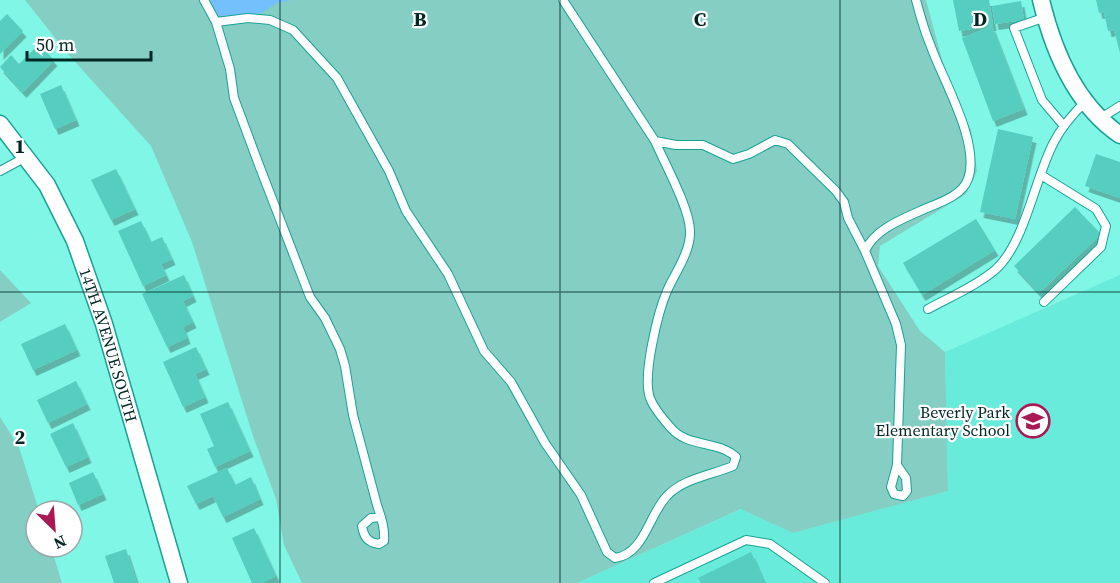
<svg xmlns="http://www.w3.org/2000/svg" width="1120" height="583" viewBox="0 0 1120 583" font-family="'Source Serif 4',serif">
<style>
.built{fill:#68ebda}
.green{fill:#84cec3}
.water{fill:#74c0fd}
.building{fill:#55cdbf;filter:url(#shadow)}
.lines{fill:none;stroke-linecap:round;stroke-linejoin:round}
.service-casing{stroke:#18a295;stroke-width:10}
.minor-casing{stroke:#18a295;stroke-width:19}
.service{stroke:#fff;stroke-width:8}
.minor{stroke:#fff;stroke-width:16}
.grid{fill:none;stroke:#002824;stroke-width:1.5;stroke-opacity:0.55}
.labels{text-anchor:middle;stroke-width:4.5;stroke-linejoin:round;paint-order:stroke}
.street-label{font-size:16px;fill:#002824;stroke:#fff}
.poi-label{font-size:16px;fill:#002824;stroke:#fff;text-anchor:end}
.grid-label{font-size:20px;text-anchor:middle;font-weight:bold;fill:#002824;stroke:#fff;stroke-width:4.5;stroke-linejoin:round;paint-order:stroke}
</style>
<defs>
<filter id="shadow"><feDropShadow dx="3.5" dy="6" stdDeviation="0" flood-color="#0004"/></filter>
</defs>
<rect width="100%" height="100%" fill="#80f6e6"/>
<!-- built -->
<path class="built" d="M1120,275V583H577L742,509L793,533L948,491L945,352Z"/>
<!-- green -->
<path class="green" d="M25,0H926L943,63L971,131L977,171L966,194L880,246L878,266L920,331L945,352L948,491L793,533L741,509L577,583H302L284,545L276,499L253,436L192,242L151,146L68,54Z
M0,270L31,303L0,322Z
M0,417L19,447L39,511H36V547H51L62,583H0Z"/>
<!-- water -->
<path class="water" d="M211,0H291L277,3L262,13L222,19L212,8Z"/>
<!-- building -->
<path class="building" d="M953,0H989L993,25L959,31Z
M1096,0H1120V53L1114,30L1108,31L1104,12L1099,13Z
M1021,1L1024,20L995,24L992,6Z
M7,14L23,31L0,54V21Z
M992,26L1024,109L993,121L962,38Z
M39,44L54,60L23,92L0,67L11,55L19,64Z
M61,85L76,120L55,129L40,94Z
M998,129L1033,137L1015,219L980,212Z
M1096,154L1120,162V198L1085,186Z
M116,169L135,209L111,220L91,180Z
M1075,207L1101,234L1039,293L1014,266Z
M976,219L995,250L922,295L903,263Z
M141,221L151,242L162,237L172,259L161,264L166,275L143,286L118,231Z
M184,275L193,296L183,301L193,322L183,327L187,338L167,347L142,294Z
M65,324L77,350L33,370L21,344Z
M196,347L206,369L195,374L205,397L183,407L163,362Z
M76,381L87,404L48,423L37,400Z
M228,402L250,451L215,467L207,449L214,446L200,414Z
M73,423L88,457L66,467L50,434Z
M227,468L235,485L251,477L260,499L223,517L213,496L196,504L187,486Z
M93,472L103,494L78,505L69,483Z
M254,528L276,576L262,583H252L232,538Z
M126,549L137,583H114L105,556Z
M751,552L765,583H701L698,578Z"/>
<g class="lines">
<!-- service casing -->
<g class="service-casing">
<path id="service" d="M204,0L216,22L248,18L270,20L293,30L337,78L389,171L406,211L448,274L484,351L511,382L545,443L581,495L607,552L615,558C644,554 648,517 666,497C681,479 712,475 733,466L736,457C718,440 688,448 671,428C664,420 654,409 650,398C642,376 658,312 667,291C675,273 691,251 690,231C690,209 664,162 655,141
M563,0L655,141L676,145H703L733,159L749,154L775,140L788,144L836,191L844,202L848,218L865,251
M1046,17L1014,28L1042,100L1064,126
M216,22L230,69L234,98L259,165L310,297L325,318L340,349L345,366L353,415L377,505C381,517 385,528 384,541L379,544C367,542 364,537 362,526L371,518L381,517
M1101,118L1120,106
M0,171L26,157
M1041,175L1096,209L1106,226L1101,247L1044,302
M928,309C950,297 976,286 995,270C1025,244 1035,177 1054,142C1062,126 1073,114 1085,102
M897,465L906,478L907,491L903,496L894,494L891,487L897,465L901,345L896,324L865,251C874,230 900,220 920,211C935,204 962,197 968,179C981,143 942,79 930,44C924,30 920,15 916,0
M654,583L746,540L770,544L825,583"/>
</g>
<!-- minor casing -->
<g class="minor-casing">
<g id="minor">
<path d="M1041,0C1053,50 1076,105 1120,135"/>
<path id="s1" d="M0,124L47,185L75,241L104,324L179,583"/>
</g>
</g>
<!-- service -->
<use href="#service" class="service"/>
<!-- minor -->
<use href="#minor" class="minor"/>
</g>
<!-- grid -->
<path class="grid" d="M280,0V583M560,0V583M840,0V583M0,292H1120"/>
<!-- icons -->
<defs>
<g id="school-ring" transform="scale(1.725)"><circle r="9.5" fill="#fff" stroke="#aa1953" stroke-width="1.5"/><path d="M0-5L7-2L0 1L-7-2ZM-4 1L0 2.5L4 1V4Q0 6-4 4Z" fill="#aa1953"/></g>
</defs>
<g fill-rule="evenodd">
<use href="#school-ring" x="1033" y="421"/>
</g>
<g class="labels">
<!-- street labels -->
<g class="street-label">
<text dy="6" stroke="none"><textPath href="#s1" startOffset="249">14TH AVENUE SOUTH</textPath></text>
</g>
<!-- poi labels -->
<g class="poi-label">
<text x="1010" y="418">Beverly Park<tspan x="1010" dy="18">Elementary School</tspan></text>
</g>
</g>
<g class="grid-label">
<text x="420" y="26">B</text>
<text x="700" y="26">C</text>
<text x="980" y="26">D</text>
<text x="20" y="153">1</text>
<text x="20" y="444">2</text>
</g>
<!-- north arrow -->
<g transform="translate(54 529) rotate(155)"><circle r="28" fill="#ffffff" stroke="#99a9a7" stroke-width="1.5"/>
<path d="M0-4.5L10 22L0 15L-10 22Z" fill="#aa1953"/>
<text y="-9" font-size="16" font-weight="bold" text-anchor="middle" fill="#002824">N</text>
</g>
<!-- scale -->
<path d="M27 51v9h124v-9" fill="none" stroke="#002824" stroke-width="3"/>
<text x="36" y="51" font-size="18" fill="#002824" stroke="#ffffff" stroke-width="4.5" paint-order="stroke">50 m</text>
</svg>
